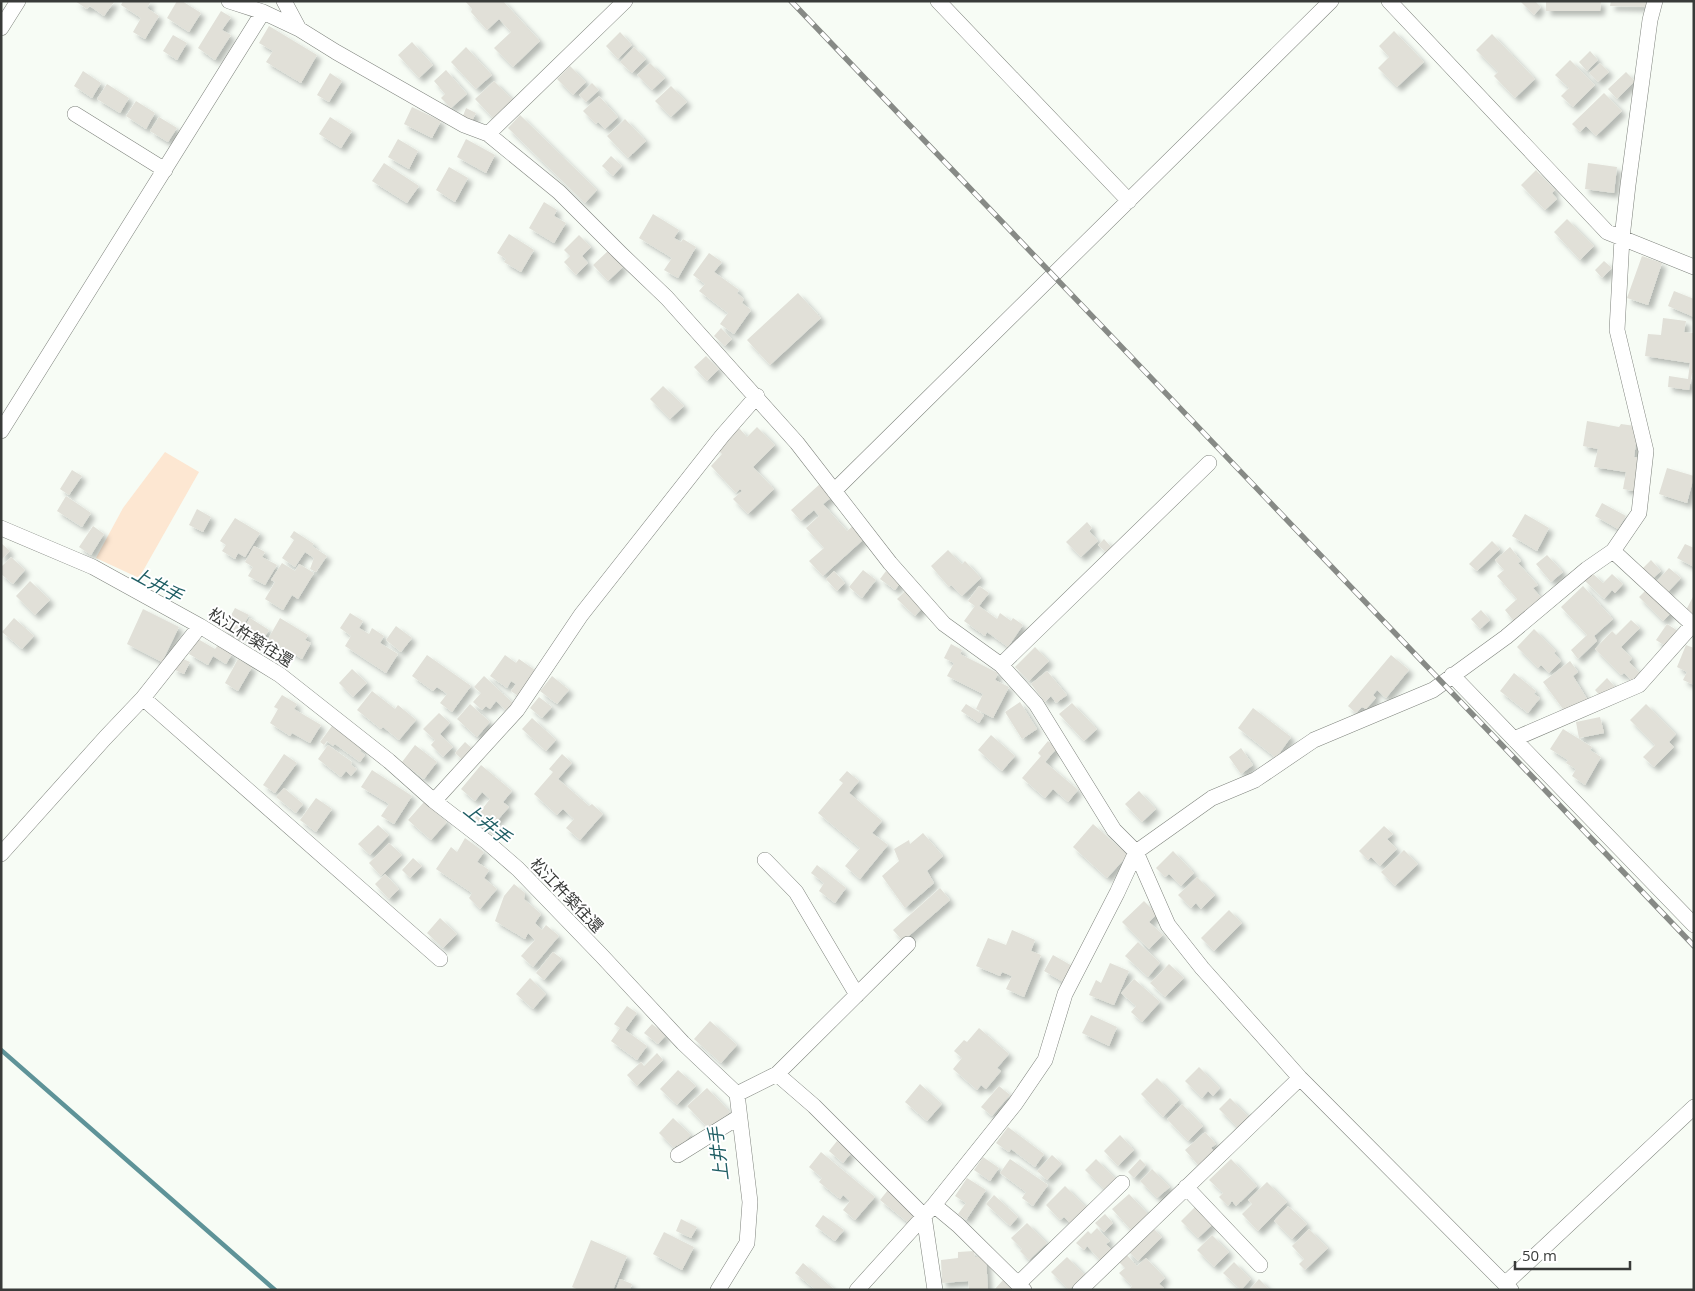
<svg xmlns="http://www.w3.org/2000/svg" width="1695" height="1291" viewBox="0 0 1695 1291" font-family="'Open Sans','Noto Sans JP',sans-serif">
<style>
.green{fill:#fde7d2}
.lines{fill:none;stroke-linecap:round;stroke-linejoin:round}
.stream{stroke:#5e9398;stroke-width:4.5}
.building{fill:#e1e0d8;filter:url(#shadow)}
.street-casing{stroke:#7f837d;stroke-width:16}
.street{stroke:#fff;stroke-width:15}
.rail-casing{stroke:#878a86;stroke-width:5.5}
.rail{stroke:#fff;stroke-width:4;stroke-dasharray:11;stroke-linecap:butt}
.labels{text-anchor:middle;stroke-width:4;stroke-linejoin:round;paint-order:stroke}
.street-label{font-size:16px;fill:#393b39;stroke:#fff}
.water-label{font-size:18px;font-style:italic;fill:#1f5e64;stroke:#fff}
</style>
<defs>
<filter id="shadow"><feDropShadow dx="4.5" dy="4.5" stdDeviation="2.5" flood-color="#0004"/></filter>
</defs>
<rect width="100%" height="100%" fill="#f7fcf5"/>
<!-- green -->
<path class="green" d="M165,452L199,472L139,578L96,558L123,508Z"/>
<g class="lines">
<!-- stream -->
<path class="stream" d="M1,1050L275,1290"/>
</g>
<!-- building -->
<path class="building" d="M75,1H112L114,2L104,16L90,6L87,9Z
M123,1H151L147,8L159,16L145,39L133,32L141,18L121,5Z
M177,1H182L201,13L189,32L167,18Z
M465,1H503L540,41L513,67L494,48L511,32L499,19L487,30L471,12L472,9Z
M1522,1H1535L1541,7L1534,15L1521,2Z
M1546,1H1601L1600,11H1546Z
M1611,1H1648V7L1610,6Z
M221,11L231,17L222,30L231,35L215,60L198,48Z
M269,26L317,55L301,83L266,62L273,51L259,43Z
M1394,31L1424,62L1397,87L1378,68L1389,57L1379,46Z
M620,32L632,45L618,59L606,46Z
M1492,34L1535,79L1515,98L1494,76L1498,72L1476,50Z
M173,35L187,43L177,60L163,51Z
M412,42L433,65L419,78L398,55Z
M466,47L492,75L476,89L451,62Z
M634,47L646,59L632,73L620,62Z
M1590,51L1598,60L1587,71L1579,62Z
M1570,60L1595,85L1573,107L1561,96L1569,88L1555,75Z
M650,63L665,78L652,90L637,75Z
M1600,63L1609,72L1598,82L1589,73Z
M570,66L586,82L573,95L557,79Z
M446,70L467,94L451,108L441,98L445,94L434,81Z
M83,71L101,83L92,98L74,86Z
M1626,72L1635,81L1617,99L1608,89Z
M330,73L342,81L329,102L317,95Z
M494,81L513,100L493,118L475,99Z
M592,83L599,90L586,102L579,95Z
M107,84L129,98L120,113L97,99Z
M671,86L687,102L671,117L655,101Z
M1604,93L1622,111L1596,136L1586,126L1580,132L1572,124Z
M599,96L618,117L605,129L598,122L596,124L583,111Z
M136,101L155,113L146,129L126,116Z
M412,107L441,121L432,138L404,124Z
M466,108L476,113L472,121L463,116Z
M520,115L597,190L585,203L508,128Z
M159,117L177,128L168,142L150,131Z
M330,117L352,131L341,148L319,134Z
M625,119L646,141L628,158L607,136Z
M398,139L418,151L409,169L388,157Z
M466,139L495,155L486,173L457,157Z
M611,156L622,166L613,176L602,166Z
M384,163L419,186L407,203L372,181Z
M1588,163L1617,167L1614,193L1585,189Z
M449,167L468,178L455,202L436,190Z
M1536,170L1555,190L1552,193L1557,199L1545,210L1521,185Z
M544,202L557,210L554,216L566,223L554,243L529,228Z
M653,214L679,230L674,238L681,242L683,239L696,247L678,278L664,270L672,258L639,238Z
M1567,219L1594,246L1580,260L1554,232Z
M509,234L534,250L521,272L504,262L506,259L497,253Z
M579,235L591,247L582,256L588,263L576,275L564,262L570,256L564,250Z
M608,251L623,267L608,281L593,265Z
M709,253L722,262L714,272L739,290L737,293L744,299L742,303L751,310L734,334L720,324L728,313L699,291L705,284L693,275Z
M1642,256L1662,263L1648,305L1627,298Z
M1604,261L1612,268L1602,278L1595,270Z
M1674,291L1694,299V317L1668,306Z
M798,293L821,318L770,365L747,340Z
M1663,318L1686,321L1684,332L1694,333V374L1692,373L1689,390L1668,387L1669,376L1688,379L1690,363L1645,356L1648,334L1661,335Z
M721,328L732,339L725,346L714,336Z
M706,356L719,369L707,381L694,367Z
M663,386L684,406L670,419L650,399Z
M1587,421L1619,427L1621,424L1635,426L1634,435L1637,436L1634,457L1640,458L1634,491L1623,489L1626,472L1594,467L1598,449L1583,446Z
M757,427L775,445L753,467L774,489L748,514L733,499L742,491L740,489L736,493L711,466L722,454L717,449L739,428L747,437Z
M1667,468L1694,476L1687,503L1659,494Z
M72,470L82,476L69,495L60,489Z
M820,484L832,497L823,504L847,531L853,526L864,539L823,576L809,561L824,548L806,528L819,516L814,510L801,521L791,510Z
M66,496L91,513L82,527L57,511Z
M1602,503L1626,516L1618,529L1595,516Z
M197,509L211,517L203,532L189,525Z
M1525,514L1549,528L1537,551L1512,536Z
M235,518L260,533L245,557L238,553L235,559L222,551L226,545L220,541Z
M1087,522L1092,528L1089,531L1098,541L1081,557L1066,542Z
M93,526L104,534L91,555L79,547Z
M294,531L314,544L312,546L327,556L316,572L310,569L314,558L305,552L295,567L282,558L294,540L290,537Z
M1104,539L1112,548L1107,553L1098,545Z
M1492,541L1500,549L1477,571L1469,564Z
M1,543L10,551L1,560Z
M1685,544L1694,548V567L1677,558Z
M254,546L265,552L262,557L277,565L265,585L248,576L253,567L245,562Z
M1510,547L1521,561L1518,563L1538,585L1533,588L1543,600L1516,624L1505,610L1517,599L1497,576L1504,570L1495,560Z
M948,550L962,564L965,561L981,578L962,596L951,585L949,587L931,566Z
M1547,555L1563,572L1551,582L1536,564Z
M11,557L25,570L13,584L1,574V567Z
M1651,560L1661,571L1652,579L1642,569Z
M282,563L295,571L299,564L314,573L298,599L292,595L283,610L265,599L275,582L271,580Z
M1669,568L1681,578L1667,593L1656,582Z
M863,570L876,580L862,598L849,587Z
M834,571L845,583L837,591L826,579Z
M886,571L901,582L895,590L880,579Z
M1592,573L1603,583L1612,574L1623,584L1615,593L1612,590L1604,599L1585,581Z
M30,581L50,600L35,615L16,596Z
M979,586L989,593L979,606L997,619L1000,613L1011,621L1013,618L1023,625L1008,647L987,632L985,636L964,621L975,606L968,601Z
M1583,586L1613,619L1594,636L1597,641L1578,659L1571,650L1587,635L1561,607Z
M1648,588L1672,612L1663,621L1639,597Z
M907,589L925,605L915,616L897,599Z
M1694,595V614L1686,610Z
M235,608L249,615L237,637L223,630Z
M143,609L179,627L162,662L127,644Z
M1481,610L1490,620L1480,629L1471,619Z
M350,613L363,621L359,628L369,634L372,628L384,636L380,643L398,654L386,673L345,646L351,636L340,628Z
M14,618L34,636L22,649L2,632Z
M250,618L269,630L259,646L240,634Z
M280,618L308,635L305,640L311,643L302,659L268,639Z
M1631,620L1640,628L1621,647L1632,658L1629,662L1642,675L1634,683L1624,673L1621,675L1595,649L1612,631L1616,635Z
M1667,624L1678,631L1667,647L1656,640Z
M396,626L412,638L401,652L386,640Z
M1534,629L1556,651L1554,653L1561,661L1549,673L1541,665L1538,668L1517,647Z
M198,639L215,649L218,645L232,654L226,664L213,656L208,665L189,654Z
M951,644L962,650L960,654L998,673L995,680L1009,687L993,718L976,709L983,694L947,676L954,663L944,658Z
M1686,645L1694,648V685L1683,680L1687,672L1677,667Z
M1035,647L1049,661L1029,681L1015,667Z
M427,655L471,686L452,712L440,703L447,694L437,687L433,691L412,676Z
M505,655L516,663L519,659L539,673L521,698L511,691L516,684L511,681L507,688L490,676Z
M1391,655L1409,670L1386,698L1377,690L1373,695L1376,698L1366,709L1362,707L1356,713L1348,706Z
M179,657L190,662L184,674L173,669Z
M238,659L252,667L238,691L225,683Z
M1570,661L1578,672L1573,676L1589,702L1566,713L1543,682Z
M352,669L367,683L353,697L339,683Z
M1047,671L1067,695L1056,703L1051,696L1045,702L1031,684Z
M1514,673L1536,691L1534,694L1540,698L1528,713L1500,691Z
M484,676L515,705L508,712L496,701L490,709L486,706L482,710L473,702L481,693L474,687Z
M552,676L569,690L557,704L540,691Z
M1607,678L1615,687L1603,699L1595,690Z
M372,691L395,709L398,705L416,720L399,740L383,727L381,729L357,710Z
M282,695L297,704L294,709L321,725L310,743L292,733L290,736L270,723L278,709L274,707Z
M539,697L552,707L542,718L530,708Z
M1020,702L1037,729L1022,739L1005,712Z
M1072,703L1097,729L1084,741L1059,714Z
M470,704L490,722L477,737L457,719Z
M966,704L984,715L979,723L961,711Z
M1646,704L1676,734L1669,742L1674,747L1654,767L1643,757L1655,745L1630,720Z
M1253,708L1291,737L1276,758L1238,728Z
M439,713L450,723L440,734L453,747L443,757L431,745L435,740L423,729Z
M1600,717L1604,733L1579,738L1576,722Z
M532,718L556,740L546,751L522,729Z
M332,726L362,748L360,751L365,755L360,762L335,744L333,746L327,741L324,745L320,742Z
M1563,729L1592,747L1590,750L1601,757L1585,785L1572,776L1576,769L1566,763L1568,760L1550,749Z
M991,735L1015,756L1002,771L978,750Z
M1048,741L1057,748L1045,762L1078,790L1068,802L1053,789L1045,798L1022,778L1041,756L1038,753Z
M465,742L476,752L466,763L455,753Z
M328,745L352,762L351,765L357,769L351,776L346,771L341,777L318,759Z
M415,745L437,762L424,779L402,762Z
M1241,748L1253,765L1241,774L1229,757Z
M284,754L297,763L275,793L263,785Z
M562,754L572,763L558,779L589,806L592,804L603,814L580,840L566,828L574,819L563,809L557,815L534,794L553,772L549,769Z
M481,765L512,791L503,802L509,807L489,830L475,818L490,799L482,792L475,801L461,789Z
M372,770L412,796L394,824L381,816L389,804L361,787Z
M847,771L859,781L849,793L882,821L872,833L888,845L860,879L845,866L860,848L818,813L843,783L839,780Z
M284,788L303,804L296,813L276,797Z
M1139,791L1156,809L1142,822L1125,804Z
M316,798L332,809L316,832L300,820Z
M424,802L447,822L431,840L408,820Z
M1093,824L1128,855L1107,878L1073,847Z
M378,825L389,835L370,855L358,844Z
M1384,826L1393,834L1387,839L1397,849L1380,866L1371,857L1368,860L1359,851Z
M923,833L943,856L927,871L934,883L905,908L882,876L899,861L894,849L909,840L910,844Z
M465,838L484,852L477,862L489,870L484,878L497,889L480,909L469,898L472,893L436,869L451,847L457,852Z
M389,843L402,855L381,876L369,863Z
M1404,850L1418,864L1395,886L1381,872Z
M1173,851L1194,873L1181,886L1169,874L1165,877L1156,868Z
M413,858L422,866L410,878L402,870Z
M817,865L846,888L835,903L819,891L824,883L811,873Z
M385,874L399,889L389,899L375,884Z
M1197,877L1215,895L1201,909L1196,903L1191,908L1178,895Z
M514,884L525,893L524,899L541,914L535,923L542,930L546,925L559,936L533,967L521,956L535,940L528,933L525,939L495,921L504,896Z
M940,888L950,900L903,941L893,930Z
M1144,901L1157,914L1149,922L1163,935L1149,949L1122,922Z
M1229,910L1242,923L1214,951L1201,938Z
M440,918L457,934L443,948L427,933Z
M1012,930L1035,940L1031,951L1041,955L1024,997L1006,989L1012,976L1002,972L1000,976L976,966L988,938L1006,945Z
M1138,942L1160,963L1148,977L1125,956Z
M553,952L562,959L544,980L536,973Z
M1053,955L1074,967L1065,983L1044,971Z
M1110,963L1129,971L1114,1005L1089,995L1096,980L1101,983Z
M1169,964L1184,978L1165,997L1150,983Z
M530,978L546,994L533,1009L516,994Z
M1134,979L1160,1002L1142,1022L1131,1012L1136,1006L1121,993Z
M627,1006L637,1013L625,1030L647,1046L637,1060L611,1041L620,1028L614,1024Z
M1091,1015L1117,1027L1109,1046L1082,1033Z
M710,1021L737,1045L721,1063L694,1039Z
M652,1024L666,1035L658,1044L644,1033Z
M979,1028L1009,1054L997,1068L1001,1071L986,1089L981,1085L977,1090L953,1069L962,1058L954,1051L964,1040L967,1042Z
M657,1053L663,1060L637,1086L627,1075L641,1062L644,1066Z
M1199,1067L1220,1088L1213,1096L1208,1091L1202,1098L1185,1081Z
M678,1070L696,1086L677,1105L660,1089Z
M1157,1078L1179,1100L1163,1117L1141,1094Z
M920,1084L942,1104L927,1121L905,1102Z
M999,1086L1010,1095L992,1116L981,1107Z
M707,1088L730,1112L716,1126L714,1124L709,1129L687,1106Z
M1230,1098L1249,1117L1238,1128L1219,1109Z
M1182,1104L1203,1126L1188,1141L1167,1119Z
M673,1118L691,1135L679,1148L676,1145L674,1148L659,1133Z
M1008,1127L1044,1154L1035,1167L1011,1149L1009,1152L996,1143Z
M1205,1132L1216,1144L1211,1148L1215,1152L1199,1166L1185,1150Z
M1120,1135L1134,1150L1118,1166L1104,1151Z
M837,1141L851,1153L843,1163L829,1151Z
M821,1152L875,1197L855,1220L843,1210L850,1201L843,1195L840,1199L819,1182L822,1178L809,1167Z
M1052,1155L1062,1164L1047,1180L1037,1171Z
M983,1157L999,1168L990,1181L974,1170Z
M1010,1159L1048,1185L1033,1206L1022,1198L1026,1192L1000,1173Z
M1096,1159L1116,1179L1105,1190L1085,1170Z
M1140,1159L1146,1165L1134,1178L1128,1172Z
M1231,1159L1257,1186L1236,1206L1232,1201L1228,1206L1219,1197L1223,1193L1209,1180Z
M1152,1169L1170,1187L1157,1198L1140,1181Z
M967,1178L986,1190L966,1220L958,1214L966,1203L955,1196Z
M1267,1182L1287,1202L1258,1231L1242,1214L1252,1204L1248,1200Z
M1065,1186L1087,1208L1071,1224L1064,1217L1060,1220L1046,1205Z
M888,1190L919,1216L911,1225L880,1200Z
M1129,1194L1148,1214L1131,1230L1112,1209Z
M994,1195L1018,1217L1010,1226L986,1204Z
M1288,1206L1307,1224L1292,1239L1274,1221Z
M1195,1207L1213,1224L1198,1238L1181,1221Z
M1105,1214L1113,1223L1104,1232L1095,1223Z
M823,1215L844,1230L835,1241L815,1226Z
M681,1219L697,1227L691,1238L676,1231Z
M1027,1223L1047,1243L1029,1260L1020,1251L1022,1249L1011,1238Z
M1151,1226L1162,1237L1138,1261L1127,1250Z
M1097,1228L1110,1241L1106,1244L1112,1250L1101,1261L1087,1246L1084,1250L1076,1243L1088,1231L1091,1234Z
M1309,1229L1328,1248L1305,1270L1299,1264L1304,1259L1292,1246Z
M664,1232L694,1247L682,1270L653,1254Z
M1212,1235L1229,1252L1214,1267L1197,1250Z
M591,1240L627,1256L613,1290H579L572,1287Z
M974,1251L975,1257H986L988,1290H969L968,1281L942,1283L941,1260L958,1258V1252Z
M1126,1254L1137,1266L1146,1258L1165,1278L1159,1284L1164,1288L1163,1290H1129L1132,1286L1119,1273L1125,1268L1119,1262Z
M1067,1257L1085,1275L1069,1290L1051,1272Z
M1234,1262L1251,1279L1241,1290L1223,1273Z
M803,1263L835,1290H816L795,1273Z
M620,1279L632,1284L630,1290H616Z
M1004,1279L1016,1290H994Z
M1259,1279L1270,1290H1249Z"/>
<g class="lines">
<!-- street casing -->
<g class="street-casing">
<path id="street" d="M229,1L263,12L299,29L336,52L464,125L488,134L559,192L620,253L667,298L797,443L890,563L944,624L1001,665L1036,704L1114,830L1136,852L1168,925L1202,968L1300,1078L1511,1290
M284,1L299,29
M938,1L1129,201
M1389,1L1607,232L1694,267
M1,28L18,1
M75,114L165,170
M488,134L625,1
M1,431L263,12
M834,491L1331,1
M1,528L93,567L200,626L280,675L389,761L434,801L487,842L518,869L602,956L683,1043L737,1094L750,1202L747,1243L718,1290
M1613,551L1692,624
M1001,665L1209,463
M1452,675L1694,925
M143,698L440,959
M1514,739L1639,685L1694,623
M434,801L517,710L581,615L722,436L757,396
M1,854L105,738L143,698L200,626
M765,860L796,892L857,995
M777,1074L908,944
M737,1094L777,1074L814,1106L924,1216L935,1290
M678,1155L739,1117
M1186,1187L1260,1265
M934,1205L958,1225L1024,1290
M1018,1284L1122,1183
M1505,1284L1694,1107
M857,1290L934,1205L1015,1104L1045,1060L1065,994L1117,893L1136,852L1212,798L1255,780L1314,740L1433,690L1506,637L1587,569L1613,551L1639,513L1646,451L1617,330L1622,238L1628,185L1650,20L1655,1
M1080,1290L1300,1078"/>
</g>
<!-- street -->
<use href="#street" class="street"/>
<!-- rail casing -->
<g class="rail-casing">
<path id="rail" d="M791,1L1694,946"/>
</g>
<!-- rail -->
<use href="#rail" class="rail"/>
</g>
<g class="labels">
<!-- street labels -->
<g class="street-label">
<text transform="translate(251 637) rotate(32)" y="6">松江杵築往還</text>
<text transform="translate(567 895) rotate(46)" y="6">松江杵築往還</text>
</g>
<!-- water labels -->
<g class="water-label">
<text transform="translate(157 585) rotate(29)" y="6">上井手</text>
<text transform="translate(487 824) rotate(39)" y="6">上井手</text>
<text transform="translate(719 1154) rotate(-97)" y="6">上井手</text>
</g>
</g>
<!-- border -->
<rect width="1695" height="1291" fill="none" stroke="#393b39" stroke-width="5"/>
<!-- scale -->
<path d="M1515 1261v8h115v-8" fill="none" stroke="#393b39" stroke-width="2.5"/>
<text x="1522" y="1261" font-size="15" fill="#393b39" stroke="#ffffff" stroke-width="4" paint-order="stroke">50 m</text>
</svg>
